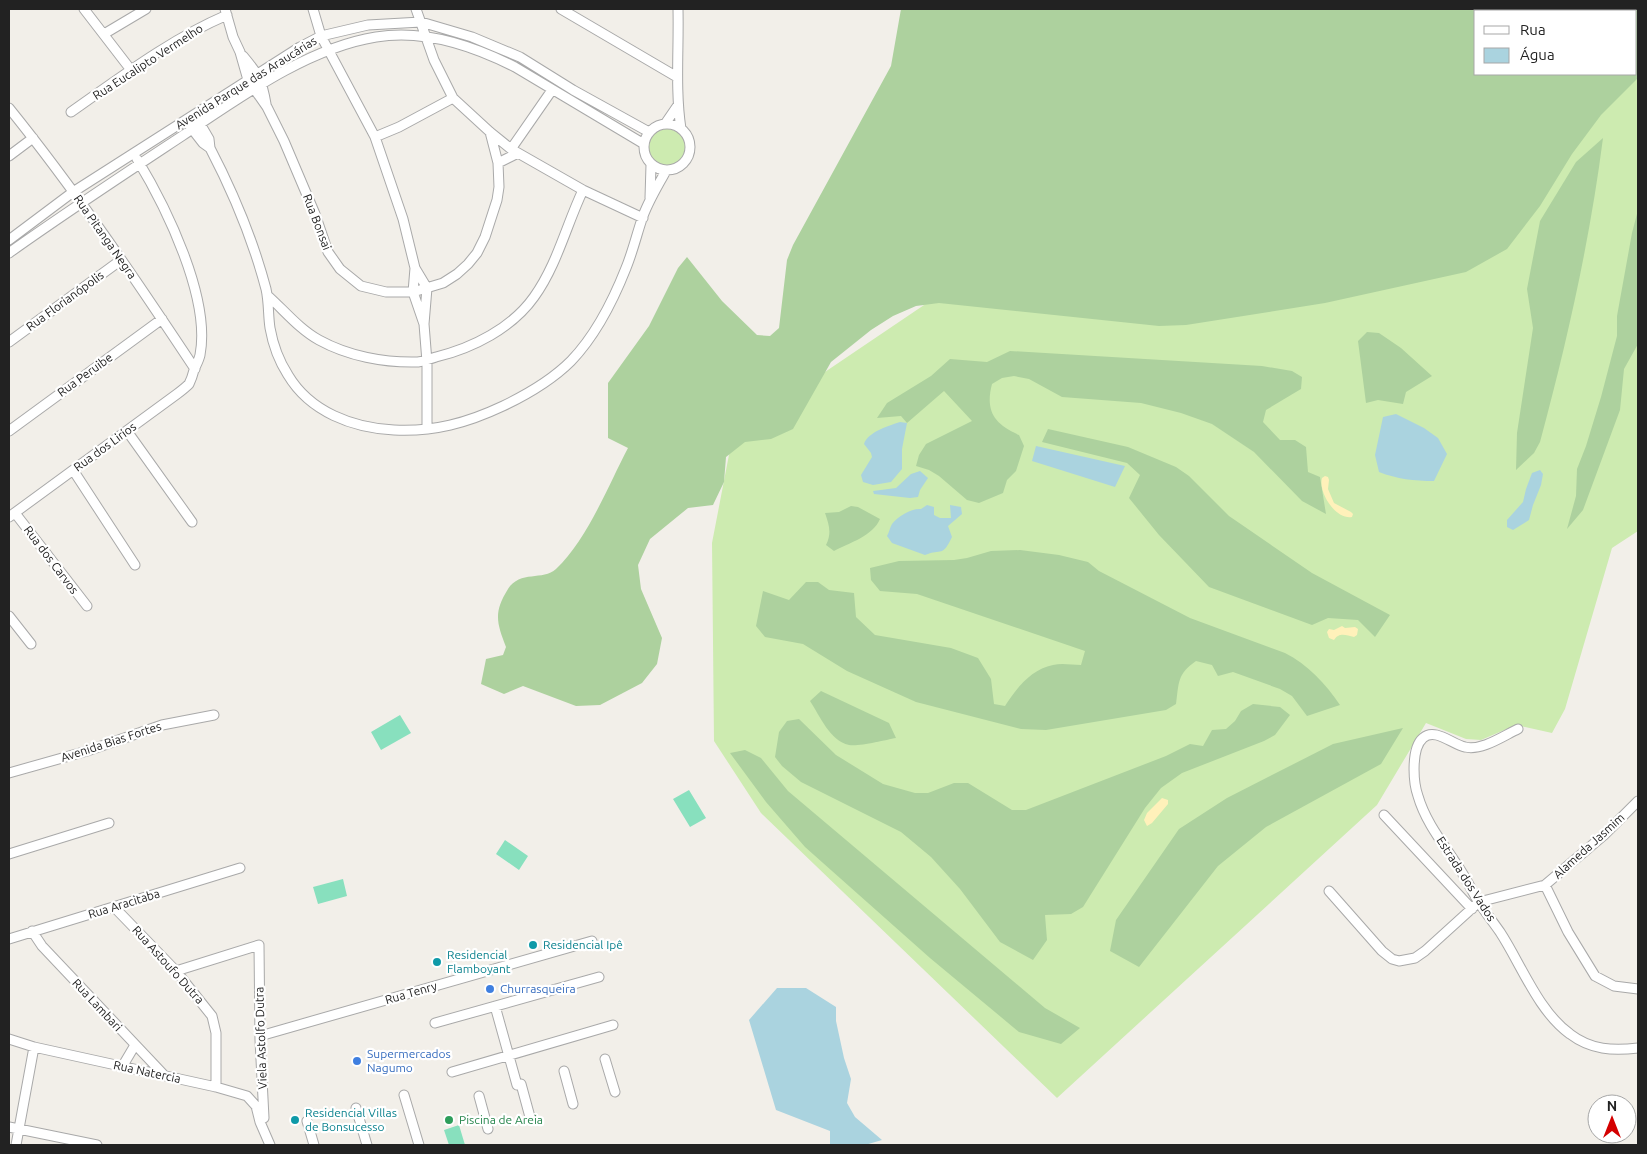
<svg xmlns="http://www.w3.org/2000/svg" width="1647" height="1154" viewBox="0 0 1647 1154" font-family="Ubuntu,sans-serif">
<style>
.grass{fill:#cdebb0}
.forest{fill:#add19e;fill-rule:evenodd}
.sand{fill:#fff1ba}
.pitch{fill:#88e0be}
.water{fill:#aad3df}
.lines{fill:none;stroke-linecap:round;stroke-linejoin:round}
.minor-casing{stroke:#a9a9a9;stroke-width:11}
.minor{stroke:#fff;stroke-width:9}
.culture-dot{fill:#0f9aa8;stroke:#fff;stroke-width:2}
.shop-dot{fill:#3f7fe0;stroke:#fff;stroke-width:2}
.leisure-dot{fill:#2e9e5b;stroke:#fff;stroke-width:2}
.labels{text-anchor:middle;stroke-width:4.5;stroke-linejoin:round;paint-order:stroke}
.street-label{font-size:12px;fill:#222;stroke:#fff}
.culture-label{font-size:12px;fill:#0d838f;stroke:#fff;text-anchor:start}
.shop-label{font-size:12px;fill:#366cbe;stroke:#fff;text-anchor:start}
.leisure-label{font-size:12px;fill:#27864d;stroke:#fff;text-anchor:start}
</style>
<rect width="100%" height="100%" fill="#f2efe9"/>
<!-- grass -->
<path class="grass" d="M1638,9V531L1612,548L1565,709L1552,733L1516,725L1481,740L1466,739L1426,723L1377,805L1057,1098L761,813L714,741L712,543L733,434L930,301L1591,74H1636V11Z
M648 148a19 19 0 1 1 38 0a19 19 0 1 1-38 0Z"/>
<!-- forest -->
<path class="forest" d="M901,9H1638V78L1601,115L1572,154L1540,206L1507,249L1466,272L1325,303L1186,325L1159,326L939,303L916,306L893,316L871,330L831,362L793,429L771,439L745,442L726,457L724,482L713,505L688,508L650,539L638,565L641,589L662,638L657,664L642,683L600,705L576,706L523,686L504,694L481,684L486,659L503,655L506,647C497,623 493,613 508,589C520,570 543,581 556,569C587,540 608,486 628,448L608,438V383L649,326L678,268L687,257L722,301L757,335L770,336L779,328L787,260L793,245L891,66ZM1636,11V74H1476V11Z
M1603,138C1590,240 1567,342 1540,442L1534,453L1516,470L1517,433L1533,328L1527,289L1540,221L1576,162Z
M1638,210V344L1624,369L1620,410L1583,510L1567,529L1576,496L1577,469L1586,446L1601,397L1617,336V316L1632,233Z
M1367,332L1379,333L1401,348L1432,376L1406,392L1403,404L1378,400L1366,403L1358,341Z
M1010,351L1262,366L1292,371L1302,377L1301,389L1266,410L1263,422L1280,440H1295L1306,447L1308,472L1320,477L1326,514L1302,501L1254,452L1212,424L1181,413L1141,403L1062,397L1029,379L1014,376L1002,378L992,384C985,411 994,424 1019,435L1024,446L1016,471L1007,480L1003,493L979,503L967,500L939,476L929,470L916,466L919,455L926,444L972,421L944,391L907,423L901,416L877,418L887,403L931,376L950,359L987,362Z
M1048,429L1128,447L1176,467L1189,476L1229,516L1312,573L1390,615L1375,637L1358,620L1328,618L1312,625L1209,587L1159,535L1129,498L1140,475L1127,463L1042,442Z
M851,506L858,507L880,519C873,536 849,543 834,551L826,545C832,533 829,525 825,513L839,512Z
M1020,550L1059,555L1088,562L1099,571L1190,618L1285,653C1307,664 1326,684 1340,705L1307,716L1292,696L1280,689L1233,672L1218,676L1212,665L1196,661C1177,674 1179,683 1176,704L1166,710L1046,730L1021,729L916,702L847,671L803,644L765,637L756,626L763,591L789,600L806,582H818L829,590L854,593L856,617L875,635L951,648L978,658L991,679L994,704L1005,706C1016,689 1031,669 1053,665C1062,663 1072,665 1081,665L1085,651L917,594L880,591L871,580L870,568L899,561L954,560L967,558L991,551Z
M821,691L889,723L896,738C885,740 858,747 849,745C830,741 820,716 810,701Z
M1253,704L1280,707L1290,715L1275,735L1264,741L1182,773L1161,788L1145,808L1083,907L1071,914L1045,915L1047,940L1033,960L1000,942L960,889L931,857L901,832L801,782L782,766L775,757L779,732L787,721L799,719L836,755L883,784L915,793H928L954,783H968L1012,810H1026L1166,756L1190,744L1203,746L1212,730L1226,729L1235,721L1241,711Z
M1403,728L1381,764L1266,827L1218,866L1139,967L1110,951L1116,920L1179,829L1227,798L1333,744Z
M745,750L761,758L788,791L1045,1008L1080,1028L1061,1044L1019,1032L930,958L805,847L766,802L730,753Z"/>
<!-- sand -->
<path class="sand" d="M1325,476L1328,477L1329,480L1328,489L1334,503L1351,512L1353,514L1352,517C1336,520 1318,493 1322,478Z
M1342,626L1345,628L1355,627L1358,629L1357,635L1354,637C1346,635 1339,632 1334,640L1329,638L1327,632L1329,629L1334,630Z
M1162,798L1168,800V804L1152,823L1147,826L1144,820L1147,813Z"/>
<!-- pitch -->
<path class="pitch" d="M400,715L411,733L381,750L371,732Z
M689,790L706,818L690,827L673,799Z
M505,840L528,856L519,870L496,854Z
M343,879L347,896L318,904L313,887Z
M459,1125L465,1145H449L444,1130Z"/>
<!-- water -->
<path class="water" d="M1396,414L1424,428L1438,438L1447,454L1434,481C1414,481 1397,479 1379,472L1375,455L1383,417Z
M900,422L907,423L902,449V469L891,482L873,485L863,482L861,475L872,457L871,453L864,444C868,432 888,426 900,422Z
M1036,446L1125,466L1115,487L1032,461Z
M1540,470L1543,474L1541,485L1533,505L1529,520L1513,530L1507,527V520L1523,502L1526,489L1532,473Z
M920,471L928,478L920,490L918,497L910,498L874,494L873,491L896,488L911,474Z
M927,505L934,507V515L940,518H951L950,505L961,507L962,514L948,526L952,537C942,558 942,548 925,555L892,543L887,536C889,533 890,527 892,524C898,516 912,508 921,509Z
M777,988H806L836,1007V1021L844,1058L851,1079L847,1103L855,1117L882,1140L865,1145H830V1131L776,1110L749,1020Z"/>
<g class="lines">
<!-- minor casing -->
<g class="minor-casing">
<path id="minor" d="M84,9L131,70
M225,9L233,37L240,52L248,80L267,107L284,141L315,214L328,252L340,269L361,286L386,292H413L443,283L457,274L468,264L477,253L485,237L497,200L499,187L498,163L490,132
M313,9L321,36L375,137L403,219L415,268L427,288L424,324
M416,9L434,60L453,98L490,132L511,149L583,190L643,218
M561,9L677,77
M678,9C679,49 675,89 681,129
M104,34L146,9
M243,56C259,75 262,80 266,104
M9,108C76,191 136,280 195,369
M71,112C121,77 171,39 227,15
M195,115L209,139L210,148C234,194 253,240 266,289C269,302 268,315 270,328C273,345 279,361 288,375C310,412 353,428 394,430C434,432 467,423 503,406C526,395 552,380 571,361C596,335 613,301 626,268C633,251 637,233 643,216C649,200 658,185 666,171
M644 147a23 23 0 1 1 46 0a23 23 0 1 1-46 0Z
M665,124L678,105
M189,125L203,143L210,148
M375,137L399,127L453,98
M511,149L552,90
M9,156L33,138
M498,163L518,153
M650,198L651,165
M9,240L73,192L300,47L321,36L368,25L421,22L472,37L520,57L573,90L649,132
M9,253C65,213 123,175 182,136C239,98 307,48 376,37C423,29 474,46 515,67L644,144
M415,268L413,292L424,324L427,362V429
M267,295C284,310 299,329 319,340C348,356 384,363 418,362C424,361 430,359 436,357C473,348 512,328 534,297C557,265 566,226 583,190
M9,342L121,260
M9,431L162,319
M127,431L192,522
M73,470L135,565
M15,513L87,606
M9,517L177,394C181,391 186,387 189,384C191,380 193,374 194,370C196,365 199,360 200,355C211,298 166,207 137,159
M9,616L31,644
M1518,729C1503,736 1482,751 1465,747C1453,745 1435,727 1423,738C1411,748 1413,782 1418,796C1426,824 1446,847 1461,871C1468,882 1473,893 1480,904C1486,913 1493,922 1500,932C1521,964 1538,1011 1570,1034C1591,1050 1613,1051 1638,1048
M9,773L87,751L162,725L214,715
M1384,815L1472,909
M9,854L109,823
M1545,885L1568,932L1595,976L1614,986L1638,989
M1329,891L1382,951L1392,959L1399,961L1415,958L1425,951L1479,902L1545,885L1604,835L1638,801
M115,908L176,971L212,1016L216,1033V1087
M32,931L42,946L164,1075
M9,939L240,868
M176,971L259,945L260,1040L264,1118
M495,1006L517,1085
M435,1023L599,977
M260,1036L592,941
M9,1039L34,1047L216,1087L247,1096L256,1106L260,1122L270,1145
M605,1059L615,1092
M122,1067L135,1045
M564,1071L573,1104
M452,1072L613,1025
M521,1084L530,1117
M404,1095L419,1145
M479,1096L488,1129
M356,1108L367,1145
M307,1121L314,1145
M9,1127L97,1145
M16,1145L34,1047"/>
</g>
<!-- minor -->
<use href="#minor" class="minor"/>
</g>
<!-- markers -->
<g class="culture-dot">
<circle cx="533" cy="945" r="5"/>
<circle cx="437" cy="962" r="5"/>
<circle cx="295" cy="1120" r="5"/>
</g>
<g class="shop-dot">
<circle cx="490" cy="989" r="5"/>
<circle cx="357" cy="1061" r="5"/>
</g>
<circle class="leisure-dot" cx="449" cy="1120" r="5"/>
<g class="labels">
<!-- street labels -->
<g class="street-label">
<text transform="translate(148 62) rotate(-33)" y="4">Rua Eucalipto Vermelho</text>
<text transform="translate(246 83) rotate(-32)" y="4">Avenida Parque das Araucárias</text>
<text transform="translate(317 222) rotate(69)" y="4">Rua Bonsai</text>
<text transform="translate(105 237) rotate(55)" y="4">Rua Pitanga Negra</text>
<text transform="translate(65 301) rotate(-36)" y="4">Rua Florianópolis</text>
<text transform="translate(85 375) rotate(-36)" y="4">Rua Peruibe</text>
<text transform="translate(105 447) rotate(-36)" y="4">Rua dos Lirios</text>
<text transform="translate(51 560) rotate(53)" y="4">Rua dos Carvos</text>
<text transform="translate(111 742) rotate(-18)" y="4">Avenida Bias Fortes</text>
<text transform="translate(1589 846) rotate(-42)" y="4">Alameda Jasmim</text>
<text transform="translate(1466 879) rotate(57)" y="4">Estrada dos Vados</text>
<text transform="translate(124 904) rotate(-17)" y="4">Rua Aracitaba</text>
<text transform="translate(168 965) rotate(48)" y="4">Rua Astoufo Dutra</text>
<text transform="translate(411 993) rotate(-16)" y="4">Rua Tenry</text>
<text transform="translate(97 1005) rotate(47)" y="4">Rua Lambari</text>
<text transform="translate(261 1038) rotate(-92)" y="4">Viela Astolfo Dutra</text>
<text transform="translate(147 1072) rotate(12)" y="4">Rua Natercia</text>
</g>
<!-- culture labels -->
<g class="culture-label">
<text x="543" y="949">Residencial Ipê</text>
<text x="447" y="959">Residencial<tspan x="447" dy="14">Flamboyant</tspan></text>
<text x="305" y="1117">Residencial Villas<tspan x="305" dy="14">de Bonsucesso</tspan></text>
</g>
<!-- shop labels -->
<g class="shop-label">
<text x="500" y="993">Churrasqueira</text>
<text x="367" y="1058">Supermercados<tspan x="367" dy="14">Nagumo</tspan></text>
</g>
<!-- leisure labels -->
<g class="leisure-label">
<text x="459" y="1124">Piscina de Areia</text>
</g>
</g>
<!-- border -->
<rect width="1647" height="1154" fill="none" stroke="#222222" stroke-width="20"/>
<!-- legend -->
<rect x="1474" y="10" width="162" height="65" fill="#ffffff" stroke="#a7a7a7"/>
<rect x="1484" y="26" width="25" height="8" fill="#ffffff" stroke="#a7a7a7"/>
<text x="1520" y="35" font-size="15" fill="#222222">Rua</text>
<rect x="1484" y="48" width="25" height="15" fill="#aad3df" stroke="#a7a7a7"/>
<text x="1520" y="60" font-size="15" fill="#222222">Água</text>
<!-- north arrow -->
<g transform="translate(1612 1119)"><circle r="24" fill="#ffffff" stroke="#a7a7a7"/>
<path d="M0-4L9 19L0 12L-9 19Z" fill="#d40000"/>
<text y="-8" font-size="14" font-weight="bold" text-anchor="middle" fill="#222222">N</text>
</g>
</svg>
